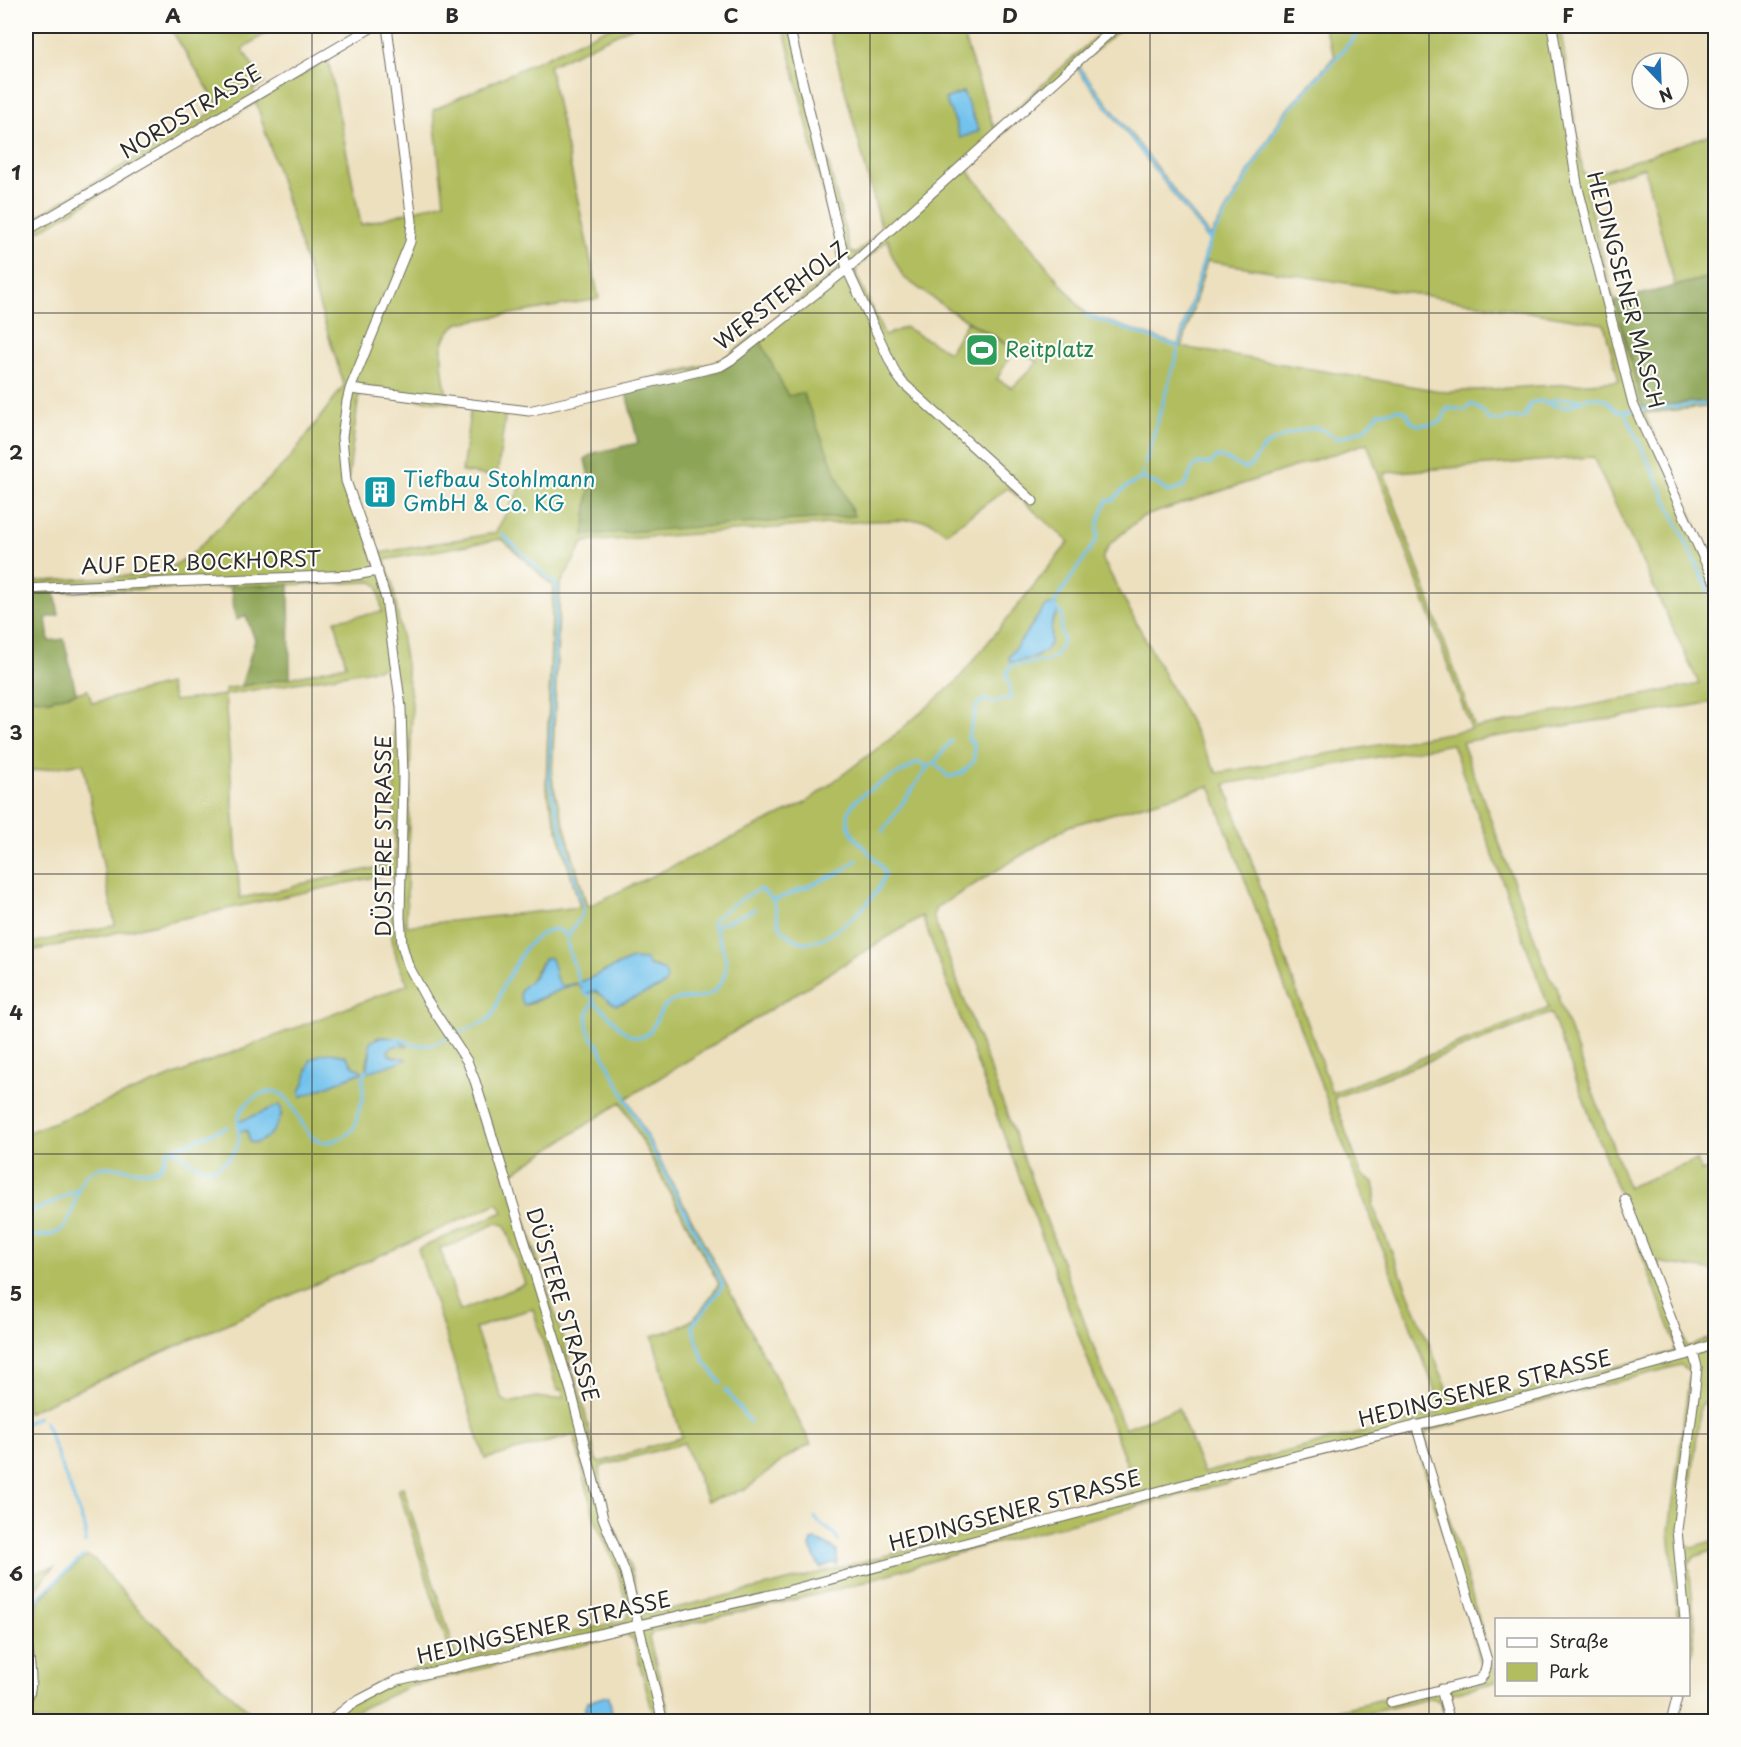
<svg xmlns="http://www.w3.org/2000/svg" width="1741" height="1747" viewBox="0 0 1741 1747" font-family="'Playpen Sans',sans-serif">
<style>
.green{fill:#b1bd5e;stroke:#6e7444;stroke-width:1.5;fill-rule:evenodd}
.forest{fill:#8ca455;stroke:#5c6840;stroke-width:1.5}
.water{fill:#72c2ed;stroke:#4e768c;stroke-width:1.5}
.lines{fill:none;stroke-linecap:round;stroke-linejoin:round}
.stream{stroke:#72c2ed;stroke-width:3}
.minor-casing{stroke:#6f6a5f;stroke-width:11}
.minor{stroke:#fff;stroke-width:9}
.grid{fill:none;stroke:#2b2b2b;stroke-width:1.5;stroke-opacity:0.55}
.labels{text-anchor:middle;stroke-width:4.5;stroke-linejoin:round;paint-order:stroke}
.street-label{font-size:21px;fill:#2b2b2b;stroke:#fdfcf7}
.leisure-label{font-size:21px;fill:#27864d;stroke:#fdfcf7;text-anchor:start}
.culture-label{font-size:21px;fill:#0d838f;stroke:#fdfcf7;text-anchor:start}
.neatline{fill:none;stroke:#2b2b2b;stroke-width:2}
.grid-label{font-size:20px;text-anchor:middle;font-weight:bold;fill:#2b2b2b}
</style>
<rect width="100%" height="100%" fill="#fdfcf7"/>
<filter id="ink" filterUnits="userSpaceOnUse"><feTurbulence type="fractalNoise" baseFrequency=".0167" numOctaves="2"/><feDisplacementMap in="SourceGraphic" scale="12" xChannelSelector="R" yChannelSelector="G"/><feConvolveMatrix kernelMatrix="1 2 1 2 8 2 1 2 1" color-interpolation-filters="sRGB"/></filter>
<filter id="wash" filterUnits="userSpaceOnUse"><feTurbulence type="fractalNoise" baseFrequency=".008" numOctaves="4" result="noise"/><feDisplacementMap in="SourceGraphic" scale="24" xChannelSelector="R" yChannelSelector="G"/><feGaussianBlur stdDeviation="1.35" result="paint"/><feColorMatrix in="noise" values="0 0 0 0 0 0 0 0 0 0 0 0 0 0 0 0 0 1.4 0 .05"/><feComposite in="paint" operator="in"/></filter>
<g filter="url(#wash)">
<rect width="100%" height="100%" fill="#ede0bf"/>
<!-- green -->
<path class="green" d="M169,26H277L242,49L264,83L253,90L257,101L328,59L361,225L444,202L433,110L612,26H634L549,66L599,299L459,323C433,339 443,366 446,392L472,405L506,410L497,477L462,472L471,405L359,394L348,481L373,551L380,553L495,533L525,480L590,482L584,535L803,394L788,397L760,341L729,364L619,386L717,362L727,357L837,270L840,261L783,26H795L850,251L856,254L882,230L828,26H960L994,128L1108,26H1124L1078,65L1210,237L1283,114L1335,56L1323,26H1560L1583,173L1589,176L1715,133V276L1675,286L1644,167L1590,185L1586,192L1642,406L1715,400V406L1644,413L1715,566V702L1462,742L1549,977C1557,985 1559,989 1559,1001L1628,1187L1697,1160L1701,1172L1715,1167V1271L1656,1262L1687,1347L1715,1336V1398L1701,1404L1685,1532L1686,1544L1692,1547L1715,1540V1550L1694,1557L1689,1564L1695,1627L1689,1684L1688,1620L1678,1619L1669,1531L1690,1372L1681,1365L1428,1431L1425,1437L1493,1667L1496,1671V1682L1453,1693L1449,1699L1456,1721H1446L1440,1702L1433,1698L1335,1721H1291L1480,1676L1483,1670L1416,1440L1409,1436L965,1551L836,1590L653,1632L649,1638L671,1721H655L633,1639L626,1635L413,1685L351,1713L341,1721H318L383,1680L409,1670L447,1661L451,1655L398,1489L403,1487L456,1654L463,1657L625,1620L629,1614L617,1569L595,1520L574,1435L485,1459L418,1249L503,1212L498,1203L26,1413V1133L408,984C388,949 388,918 394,879L389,874L26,952V944L115,925L83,763L26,772V692L27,697L49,700L88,690L92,703L169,684L174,701L225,695V689L290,678L346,665L335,620L382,612L378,586L372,582L32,593L26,596V582L158,574L189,557L290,458L344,385L256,102L26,239V223L220,108ZM1076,67L1209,241L1178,345L1086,314L966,168ZM963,92L979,129L960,138L955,121L945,99ZM888,239L891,253L903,277L951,311L1038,362L1012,388L997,379L1014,349L967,322L949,352L905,327L885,336L856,274L857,268ZM1207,261L1604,324L1619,381L1446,392L1182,347ZM1367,443L1471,729L1217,773L1103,560V556L1110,544L1142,517ZM1593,457L1699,684L1475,728L1384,473ZM1008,488L1069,542L956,682L890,739L805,803L587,907L553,785L552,776L560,585L584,542L869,521L922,520L930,521L946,533ZM502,539L553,586L546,788L580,907L406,926L412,703L396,603L392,581L384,560ZM1044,608L1056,616C1048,625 1053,635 1050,644C1045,656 1021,661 1010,662L1009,657ZM389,667L393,697L395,857L388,865L292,886L291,888L240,898L225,695ZM1452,744L1549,1008L1332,1093L1225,784ZM1210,786L1441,1407L1439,1413L1203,1473L1178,1408L1124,1428L933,916L936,908L1069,826ZM922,916L1135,1486L1131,1492L776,1584L649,1614L642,1611L630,1565L609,1514L599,1472L602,1466L684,1443L707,1501L746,1489L786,1458L811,1444L627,1098ZM632,959L657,967L602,996L595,991L584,994L580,984L571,985L527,1005L531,979L541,963L562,986L579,983ZM1551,1013L1676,1345L1673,1352L1459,1407L1453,1403L1373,1206L1376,1192L1374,1183L1361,1174L1334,1098ZM381,1037L396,1038L397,1045L390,1048L388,1053L394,1057L365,1072L370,1050L376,1038ZM330,1053L346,1056L354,1067L361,1070L362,1072L301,1097L300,1091L306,1082L307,1069ZM621,1102L719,1284C710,1296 702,1314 689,1322C678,1329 664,1333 652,1336L682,1437L601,1462L596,1460L582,1400L511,1174ZM282,1114C275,1128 269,1136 256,1143L250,1142L247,1132L244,1130L239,1131L238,1122ZM496,1223L505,1225L525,1284L460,1311L440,1248L457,1243ZM533,1309L557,1390H562L564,1397L552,1399L536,1397L509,1403L502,1399L475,1329L508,1316Z
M87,1556L94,1559L135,1606L260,1721H26V1713L38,1700L34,1637L36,1606L40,1600L61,1578Z
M54,1567L29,1596L26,1597V1575Z"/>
<!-- forest -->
<path class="forest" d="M1715,276V400L1643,407L1615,301Z
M760,340L788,396L803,393L854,516L584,535L590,482L585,459L594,453L638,443L626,392L713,372Z
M289,585L290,678L241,686L255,640L246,616L236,620L230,586Z
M32,593H55L59,615L46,618L49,641L64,639L76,693L49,700L27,697L26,596Z"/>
<!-- water -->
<path class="water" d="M963,92L979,131L960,138L955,121L945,99Z
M1056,604L1057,613L1052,621L1050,644L1044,652L1034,658L1010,662L1009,657L1044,608L1050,605Z
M549,957C557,964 551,977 562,986L579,983L632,959L646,960L649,966L663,970L667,976L666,982L662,986L620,1004L615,1005L595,991L584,994L579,984L571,985L524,1005C514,988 525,987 534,977C538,972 540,965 544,959Z
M381,1037L396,1038L408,1046C400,1045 393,1044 388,1051L389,1055L394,1057L406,1058V1060L365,1073C368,1063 372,1054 369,1044L372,1041Z
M330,1053L346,1056L354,1067L361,1070L362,1072L301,1097L300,1091C307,1081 306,1071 311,1059L322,1054Z
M280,1105C287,1119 265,1147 250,1142L247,1131L244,1130L239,1132L238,1122Z
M817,1540L837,1550V1565L833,1563L820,1568L810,1547L812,1541Z
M606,1696H609L613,1719C598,1723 578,1723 587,1702Z"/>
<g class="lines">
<!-- stream -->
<path class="stream" d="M1080,70L1210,240
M1085,315L1179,347
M1548,403L1556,399H1579
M1625,412L1716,606
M1145,464L1210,240L1284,115L1365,26
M1142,478L1143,470
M502,534L557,586L549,776L550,787L584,912L567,937
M934,763L951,741
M882,832L928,767
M773,901L841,872L857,860
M714,927L755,909
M583,990L584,993L593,997V1002C609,1010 620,1035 636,1037C654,1040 655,1014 666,1005C677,996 689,1000 702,997C719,993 729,974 725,957C723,947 716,931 712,922C726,907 741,898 760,889C764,892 771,896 773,901C781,916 772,925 791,937C797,941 803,943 809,942C833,940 881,897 885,873C878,857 861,848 852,833C830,795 899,779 917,762L929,767L934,763L949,777L962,773L974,761V745L968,738L977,705L985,699L995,703L1003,699H1010V686L1006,675L1011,665L1047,661L1056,655L1063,641L1061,630L1062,615L1055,607L1054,603L1097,539L1098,523L1107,500L1113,501C1120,489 1130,485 1142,478L1159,485L1167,492C1199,485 1181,476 1198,463L1210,464L1217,457C1227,457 1236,465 1245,469C1257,463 1255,456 1263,448C1272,440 1309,424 1321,429C1326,431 1332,436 1337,439L1365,429L1379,413L1399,409L1406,412L1411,421L1417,425L1435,424L1442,421L1447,408L1465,410L1471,404C1478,408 1485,412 1489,420L1498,421L1509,418H1521L1525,416L1530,403L1541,401L1556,406L1567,407L1589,397H1598L1606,400L1617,411H1624L1716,403
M593,1002C584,1017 585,1033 598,1045L723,1285L692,1326L704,1361L721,1383
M396,1038L406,1041L414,1045H431L486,1021L494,1013L503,986L525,948L538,936L552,929L561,931L567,937L569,951L580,984
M173,1149L227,1127
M26,1214L56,1201L78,1189
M26,1236C33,1236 41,1236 49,1235C80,1230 69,1187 90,1172C111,1157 148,1182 162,1165C165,1160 165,1153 169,1149H173C193,1162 207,1180 228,1159C234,1153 238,1147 239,1139C240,1133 238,1127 238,1121C239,1109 250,1099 261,1094C301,1077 294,1151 332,1141C340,1139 346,1136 352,1130C359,1121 356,1109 363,1101V1076L367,1070
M725,1389L750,1422
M45,1422L86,1531L85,1543
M26,1423L38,1417
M815,1517C820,1528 835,1529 838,1541
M34,1660C33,1642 29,1614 37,1599L83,1556
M35,1681L36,1692"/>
</g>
</g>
<g filter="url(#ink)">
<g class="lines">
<!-- minor casing -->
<g class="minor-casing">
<path id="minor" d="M387,26L412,221L410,242L350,389L347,401L342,437L346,481L371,551L386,599L401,707L403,777L400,917L402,945L408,965L427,1000L467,1061L475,1081L571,1391L603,1518L625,1572L663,1722
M789,26L847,269L896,374L902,382L1033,501
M1552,26L1577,184L1633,404L1716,585
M26,231L374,26
M350,389L529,411L721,366L731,360L847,269L1117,26
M26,589L169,582L355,575L378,571
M1625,1199L1685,1355
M1685,1620L1677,1530L1695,1389L1697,1367L1693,1352
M1441,1689L1450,1722
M26,1701C36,1683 28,1660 27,1639C27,1633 28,1627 28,1620
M1391,1702L1480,1680C1485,1673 1487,1668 1487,1660L1416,1425
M329,1722L350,1705L398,1680L783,1592L1220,1475L1539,1395L1685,1355L1716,1343
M1671,1722L1678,1694"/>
</g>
<!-- minor -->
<use href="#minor" class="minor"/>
</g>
</g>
<!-- grid -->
<path class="grid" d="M312,26V1722M591,26V1722M870,26V1722M1150,26V1722M1429,26V1722M26,313H1716M26,593H1716M26,874H1716M26,1154H1716M26,1434H1716"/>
<!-- icons -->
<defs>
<g id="stadium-square" transform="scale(1.725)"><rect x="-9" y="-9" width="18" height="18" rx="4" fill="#2e9e5b" stroke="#fdfcf7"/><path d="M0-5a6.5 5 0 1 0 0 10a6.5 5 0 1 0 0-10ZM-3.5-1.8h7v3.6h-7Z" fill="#fff"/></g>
<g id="building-square" transform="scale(1.725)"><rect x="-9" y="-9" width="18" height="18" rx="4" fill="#0f9aa8" stroke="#fdfcf7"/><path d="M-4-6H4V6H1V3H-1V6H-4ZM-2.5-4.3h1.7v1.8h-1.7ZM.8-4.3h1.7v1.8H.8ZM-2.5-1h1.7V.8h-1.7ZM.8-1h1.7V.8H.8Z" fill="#fff"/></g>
</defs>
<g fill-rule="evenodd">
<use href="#stadium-square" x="982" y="350"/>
<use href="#building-square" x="380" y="492"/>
</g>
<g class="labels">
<!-- street labels -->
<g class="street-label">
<text transform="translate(191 112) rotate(-31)" y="7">NORDSTRASSE</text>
<text transform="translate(1625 290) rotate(75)" y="7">HEDINGSENER MASCH</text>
<text transform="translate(781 296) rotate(-38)" y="7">WERSTERHOLZ</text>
<text transform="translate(201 563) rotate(-2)" y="7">AUF DER BOCKHORST</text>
<text transform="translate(384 836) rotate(-90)" y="7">DÜSTERE STRASSE</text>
<text transform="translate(562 1305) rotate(73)" y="7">DÜSTERE STRASSE</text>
<text transform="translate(1485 1389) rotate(-14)" y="7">HEDINGSENER STRASSE</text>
<text transform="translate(1015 1511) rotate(-15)" y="7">HEDINGSENER STRASSE</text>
<text transform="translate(544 1628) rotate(-13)" y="7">HEDINGSENER STRASSE</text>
</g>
<!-- leisure labels -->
<g class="leisure-label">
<text x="1005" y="357">Reitplatz</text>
</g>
<!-- culture labels -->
<g class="culture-label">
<text x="403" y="487">Tiefbau Stohlmann<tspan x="403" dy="24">GmbH &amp; Co. KG</tspan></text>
</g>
</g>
<!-- margin -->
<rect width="1741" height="1747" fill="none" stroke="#fdfcf7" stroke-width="66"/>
<!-- legend -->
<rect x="1495" y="1618" width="195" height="78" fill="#fdfcf7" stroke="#a9a8a5" stroke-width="1.5"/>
<rect x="1507" y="1638" width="30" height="9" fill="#ffffff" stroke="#a9a8a5" stroke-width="1.5"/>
<text x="1549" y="1648" font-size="18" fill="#2b2b2b">Straße</text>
<rect x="1507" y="1663" width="30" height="18" fill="#b1bd5e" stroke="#a9a8a5" stroke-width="1.5"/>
<text x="1549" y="1678" font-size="18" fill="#2b2b2b">Park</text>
<!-- north arrow -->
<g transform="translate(1660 81) rotate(157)"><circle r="28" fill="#fdfcf7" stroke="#a9a8a5" stroke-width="1.5"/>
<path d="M0-4.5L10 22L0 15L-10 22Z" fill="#1f6fb2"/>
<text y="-9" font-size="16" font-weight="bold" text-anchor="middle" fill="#2b2b2b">N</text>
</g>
<rect x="33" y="33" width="1675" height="1681" class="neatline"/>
<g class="grid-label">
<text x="173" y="23">A</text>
<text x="452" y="23">B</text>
<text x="731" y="23">C</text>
<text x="1010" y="23">D</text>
<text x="1289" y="23">E</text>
<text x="1568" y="23">F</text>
<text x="16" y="180">1</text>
<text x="16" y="460">2</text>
<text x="16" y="740">3</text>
<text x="16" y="1020">4</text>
<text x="16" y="1301">5</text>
<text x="16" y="1581">6</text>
</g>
</svg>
